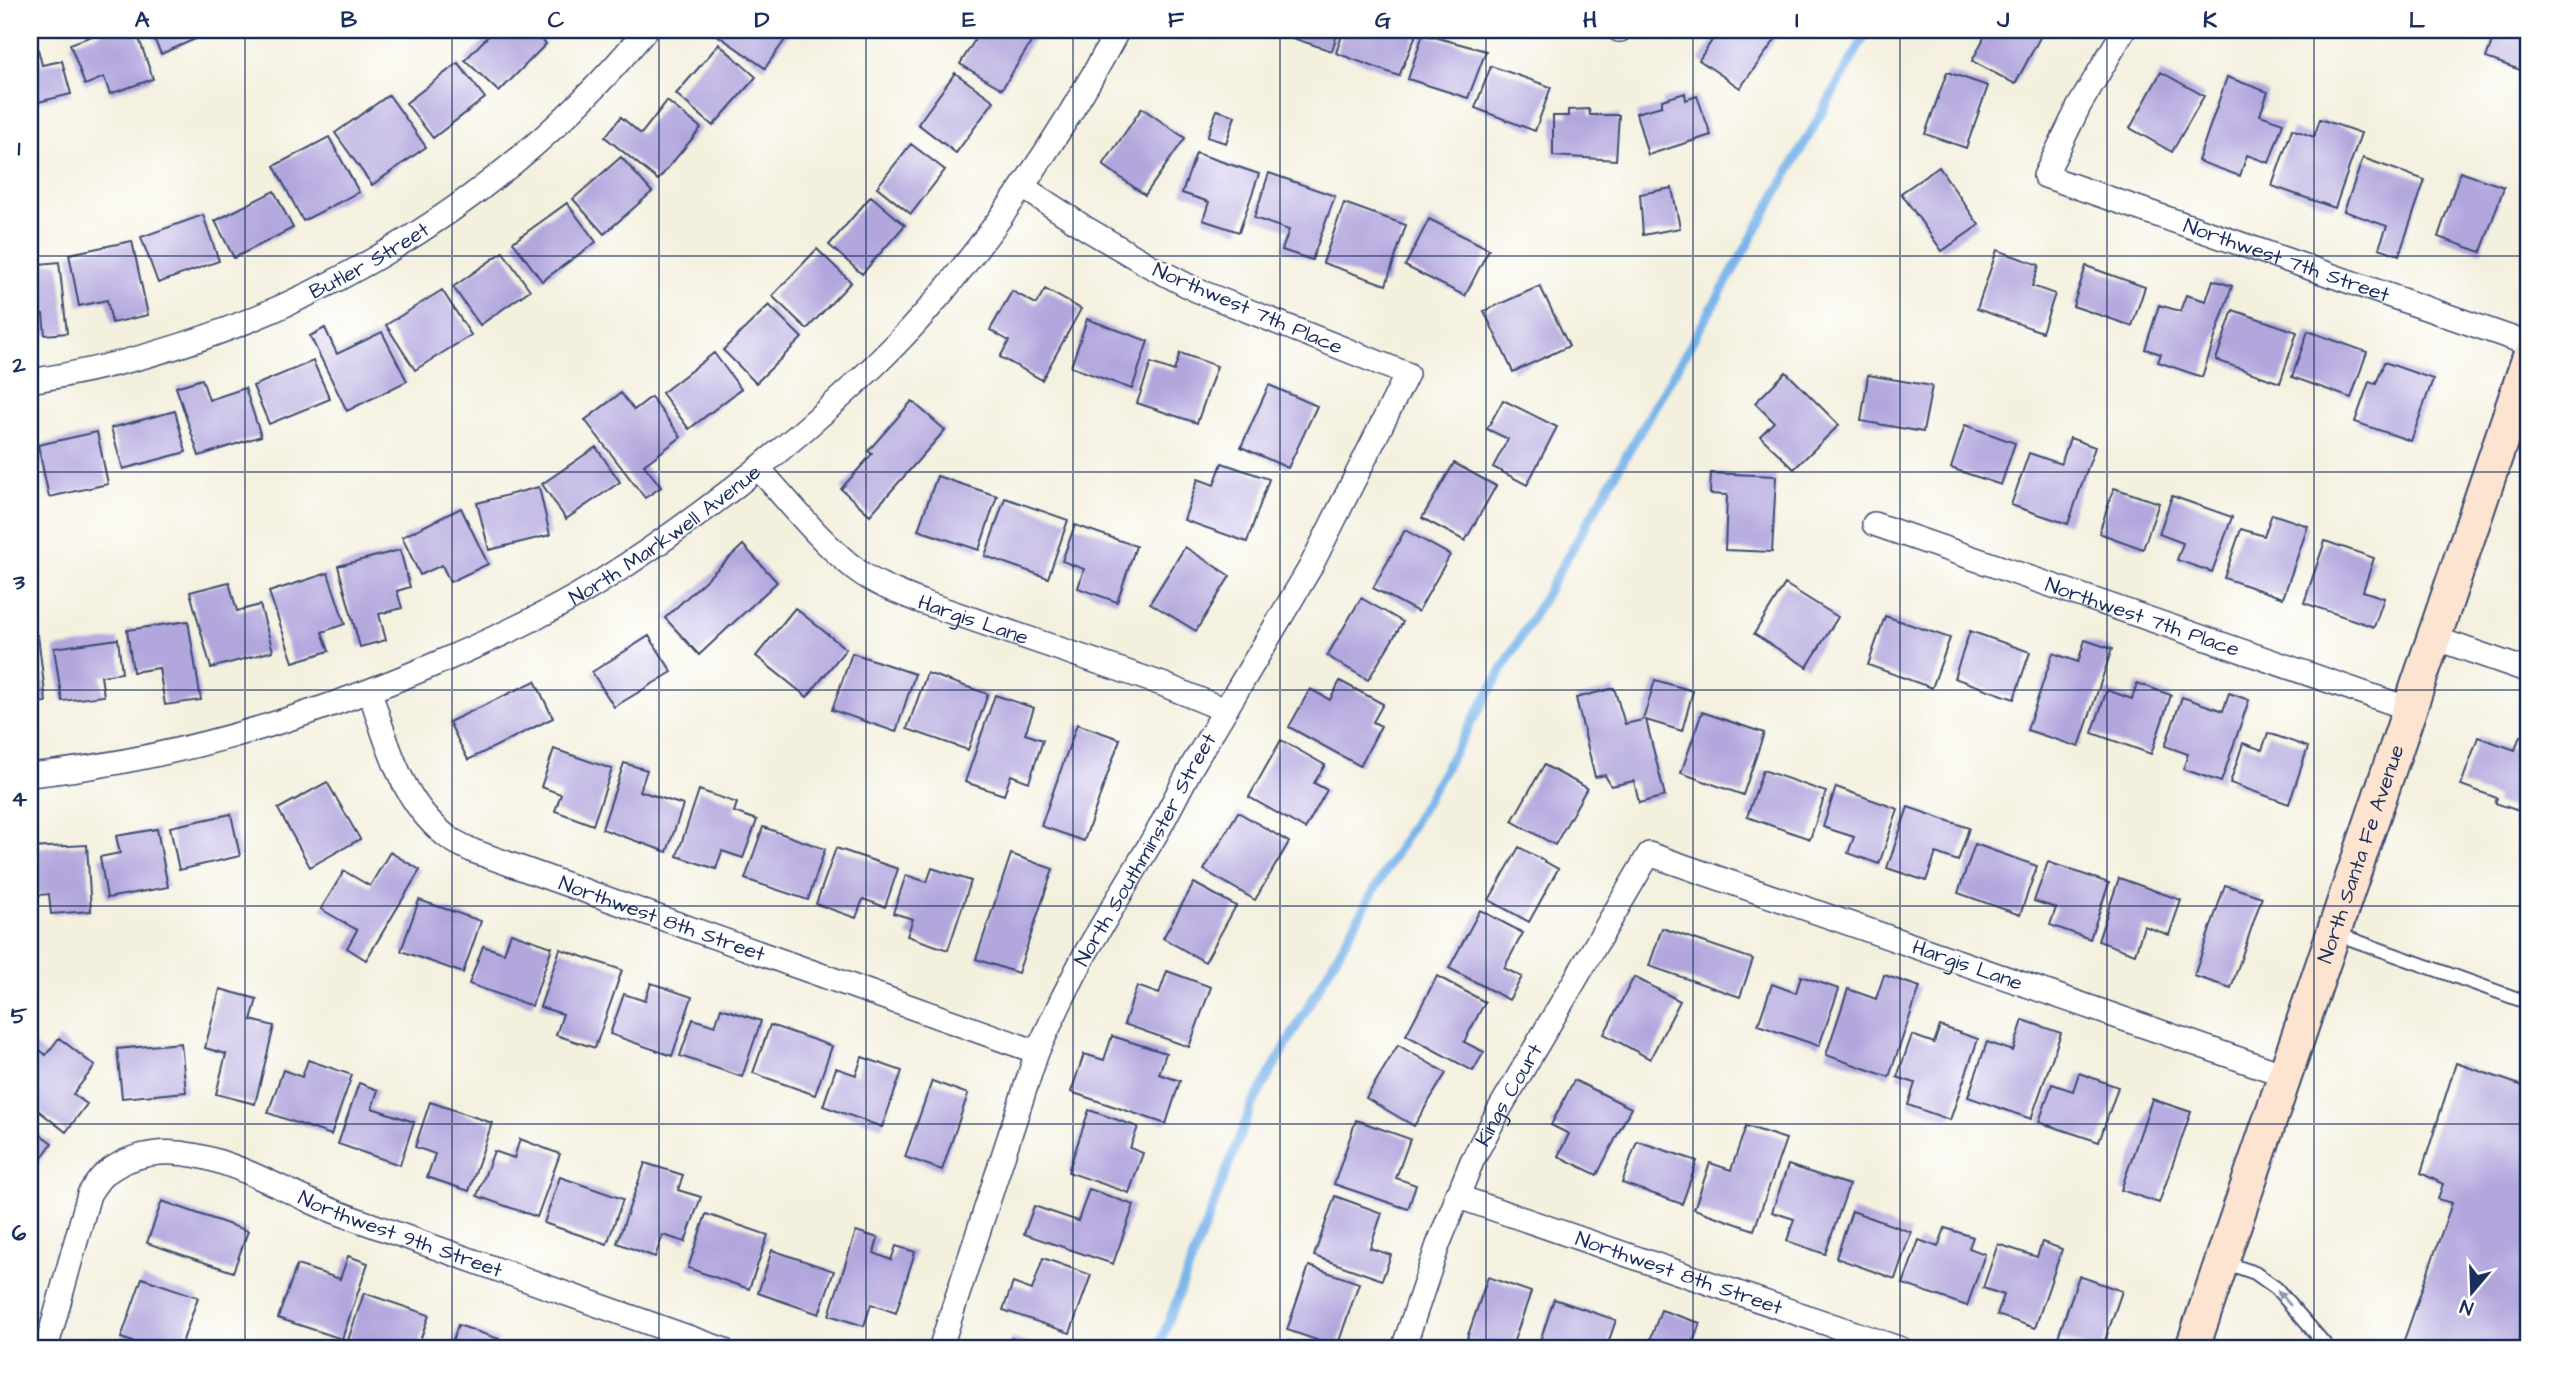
<svg xmlns="http://www.w3.org/2000/svg" width="2559" height="1379" viewBox="0 0 2559 1379" font-family="'Architects Daughter',sans-serif">
<style>
.lines{fill:none;stroke-linecap:round;stroke-linejoin:round}
.stream{stroke:#79b4ea;stroke-width:9}
.building{fill:#b2a6dd}
.service-casing{stroke:#3c4c71;stroke-width:16}
.minor-casing{stroke:#3c4c71;stroke-width:26}
.secondary-casing{stroke:#3c4c71;stroke-width:37}
.service{stroke:#fff;stroke-width:12}
.minor{stroke:#fff;stroke-width:23}
.secondary{stroke:#fde4d1;stroke-width:33}
.oneway{fill:#8d97ae}
.grid{fill:none;stroke:#1b2f5e;stroke-width:2;stroke-opacity:0.55}
.labels{text-anchor:middle;stroke-width:5;stroke-linejoin:round;paint-order:stroke}
.street-label{font-size:21px;fill:#1b2f5e;stroke:#fff}
.neatline{fill:none;stroke:#1b2f5e;stroke-width:2.5}
.grid-label{font-size:23px;text-anchor:middle;font-weight:bold;fill:#1b2f5e}
</style>
<rect width="100%" height="100%" fill="#fff"/>
<filter id="ink" filterUnits="userSpaceOnUse"><feTurbulence type="fractalNoise" baseFrequency=".0143" numOctaves="2"/><feDisplacementMap in="SourceGraphic" scale="14" xChannelSelector="R" yChannelSelector="G"/><feConvolveMatrix kernelMatrix="1 2 1 2 8 2 1 2 1" color-interpolation-filters="sRGB"/></filter>
<filter id="wash" filterUnits="userSpaceOnUse"><feTurbulence type="fractalNoise" baseFrequency=".00686" numOctaves="4" result="noise"/><feDisplacementMap in="SourceGraphic" scale="28" xChannelSelector="R" yChannelSelector="G"/><feGaussianBlur stdDeviation="1.57" result="paint"/><feColorMatrix in="noise" values="0 0 0 0 0 0 0 0 0 0 0 0 0 0 0 0 0 1.4 0 .05"/><feComposite in="paint" operator="in"/></filter>
<g filter="url(#wash)">
<rect width="100%" height="100%" fill="#f4f0de"/>
<g class="lines">
<!-- stream -->
<path class="stream" d="M1158,1349L1251,1107L1368,901L1728,280L1868,30"/>
</g>
<g id="blocks">
<!-- building -->
<path class="building" d="M108,30H136L153,79L110,94L104,77L85,85L70,44Z
M150,30H216L161,54Z
M494,30H531L546,44L499,92L465,60Z
M710,30H792L765,68Z
M981,30H1025L1035,36L1002,89L960,64Z
M1222,30H1248L1245,37Z
M1268,30H1338L1332,51Z
M1344,30H1418L1399,76L1336,53Z
M1726,30H1775L1780,33L1740,88L1699,60L1717,33L1723,35Z
M1988,30H2044L2015,84L1972,61Z
M2496,30H2529V73L2486,58Z
M1423,34L1486,51L1468,98L1408,79Z
M719,44L756,77L713,126L676,94Z
M38,49L42,65L62,61L71,94L30,104V51Z
M458,63L485,98L433,138L406,103Z
M1491,66L1551,87L1535,131L1475,108Z
M1947,72L1988,86L1966,148L1925,134Z
M2161,72L2204,96L2172,152L2130,128Z
M955,73L994,101L956,153L918,124Z
M2227,77L2268,92L2260,115L2283,123L2269,163L2247,155L2240,176L2198,161Z
M1685,93L1686,100L1697,96L1711,135L1648,155L1636,113L1662,106V100Z
M389,95L426,147L372,185L335,133Z
M667,101L701,128L658,180L605,137L621,117L641,134Z
M1142,108L1185,138L1145,195L1103,165Z
M1589,109L1590,115H1619L1616,160L1553,156V116H1568V110Z
M1217,110L1235,116L1226,143L1207,137Z
M2320,119L2361,133L2335,208L2272,186L2292,129L2314,137Z
M329,137L359,192L303,221L274,166Z
M911,144L945,170L911,214L877,187Z
M1196,153L1259,174L1239,232L1203,220L1209,202L1182,193Z
M621,157L652,192L604,234L573,199Z
M2363,158L2425,180L2399,255L2379,248L2387,226L2344,211Z
M1939,167L1979,225L1942,251L1901,193Z
M2460,172L2504,187L2481,252L2438,237Z
M1269,173L1335,196L1312,260L1282,250L1289,230L1254,218Z
M1672,188L1680,228L1643,235L1640,194Z
M274,191L293,228L234,258L215,221Z
M871,196L905,225L862,274L829,245Z
M567,203L596,242L542,281L513,242Z
M1344,203L1406,225L1386,285L1323,263Z
M203,215L219,261L158,283L141,237Z
M1429,219L1489,249L1465,296L1405,266Z
M132,241L148,315L112,323L107,300L79,306L69,254Z
M817,249L851,282L807,329L772,296Z
M1997,250L2039,265L2032,286L2055,294L2042,332L1977,309Z
M503,252L530,290L480,325L453,287Z
M59,262L67,333L45,335L43,314L30,315V265Z
M2086,266L2145,287L2132,326L2073,306Z
M2213,280L2232,286L2202,377L2158,362L2161,354L2145,349L2159,305L2180,311L2186,295L2206,301Z
M1540,286L1569,346L1513,372L1484,311Z
M1045,289L1081,309L1042,380L1000,357L1009,341L990,330L1012,291L1036,304Z
M442,290L471,335L415,370L386,325Z
M769,305L802,338L756,383L723,350Z
M2233,310L2297,332L2280,383L2216,360Z
M1087,319L1148,341L1132,389L1071,367Z
M325,328L337,354L382,332L407,381L347,411L310,336Z
M2308,331L2367,352L2351,398L2292,377Z
M714,353L741,389L689,429L662,393Z
M1180,353L1217,366L1197,423L1137,403L1151,363L1174,371Z
M313,361L330,399L269,424L253,386Z
M2384,362L2433,379L2411,441L2355,422L2369,382L2376,384Z
M1786,372L1839,425L1794,469L1760,436L1774,422L1755,403Z
M1868,375L1932,386L1923,432L1861,421Z
M202,379L209,400L245,388L261,436L199,456L176,387Z
M1269,385L1317,406L1288,468L1241,447Z
M621,393L634,410L651,397L681,437L644,465L661,487L645,498L585,420Z
M1503,400L1557,427L1527,485L1493,467L1508,439L1487,429Z
M912,401L945,430L870,515L841,489L872,454L868,451Z
M175,411L186,452L123,469L111,428Z
M1965,425L2015,443L2001,485L1951,468Z
M97,432L108,484L49,497L38,445Z
M2070,438L2095,447L2068,524L2011,505L2029,453L2061,464Z
M596,447L620,482L566,519L542,484Z
M1222,463L1269,479L1247,542L1184,520L1198,479L1214,485Z
M1454,463L1496,486L1465,541L1422,518Z
M1711,473L1776,476L1772,552L1725,550L1727,495L1710,494Z
M937,476L997,496L979,550L918,530Z
M539,487L550,535L489,550L477,503Z
M2114,488L2159,503L2143,549L2099,533Z
M2172,496L2232,517L2212,572L2177,560L2183,543L2159,534Z
M1005,498L1068,520L1048,578L985,556Z
M461,508L488,564L450,582L442,565L420,575L402,537Z
M2272,514L2308,526L2283,598L2224,578L2241,529L2264,536Z
M1075,525L1136,546L1117,602L1078,588L1084,569L1062,561Z
M1405,530L1450,555L1418,612L1373,588Z
M2325,541L2374,558L2363,591L2384,598L2374,627L2304,603Z
M743,545L777,582L699,655L665,618Z
M1185,547L1230,576L1196,631L1150,603Z
M400,550L410,587L397,591L402,608L379,614L386,640L360,647L338,566Z
M328,573L345,624L322,632L329,651L293,662L269,592Z
M229,582L237,611L260,605L273,651L211,668L190,592Z
M1785,584L1838,617L1807,667L1754,634Z
M1361,598L1403,622L1368,680L1327,656Z
M795,608L846,649L807,697L756,656Z
M1885,616L1950,638L1932,688L1868,665Z
M188,621L201,700L165,705L159,668L133,672L127,630Z
M1970,631L2030,652L2014,699L1954,678Z
M38,635L46,702L30,704V636Z
M649,636L672,672L614,707L592,672Z
M118,639L122,673L101,676L104,696L62,701L54,648Z
M2085,640L2112,649L2079,747L2027,730L2053,653L2078,662Z
M852,653L915,674L896,732L832,710Z
M927,673L988,694L968,750L907,729Z
M1655,680L1693,691L1682,731L1646,720L1665,796L1639,803L1634,781L1611,786L1605,775L1595,777L1576,698L1614,688L1625,724L1643,720Z
M535,681L553,718L468,760L449,722Z
M1340,681L1383,704L1373,722L1381,726L1360,766L1289,727L1310,689L1330,700Z
M2137,683L2171,695L2151,754L2092,733L2107,690L2132,699Z
M2229,693L2249,700L2221,782L2183,769L2188,754L2165,746L2182,697L2223,711Z
M995,695L1034,708L1025,734L1043,740L1029,782L1011,775L1004,795L965,782Z
M1702,712L1764,733L1743,795L1681,773Z
M1077,724L1120,739L1084,841L1041,826Z
M2268,733L2308,747L2289,804L2230,783L2243,743L2262,750Z
M2520,736L2529,739L2528,814L2495,803L2497,798L2461,785L2478,737L2515,750Z
M1281,740L1325,765L1314,783L1327,790L1305,829L1249,797Z
M554,749L612,769L593,825L555,811L561,794L541,787Z
M624,763L647,770L640,791L683,805L667,852L602,829Z
M1544,765L1587,788L1555,845L1512,821Z
M1763,770L1826,792L1810,839L1747,817Z
M327,782L360,839L310,867L278,809Z
M1836,787L1898,809L1879,864L1848,853L1854,837L1823,827Z
M699,790L737,803L734,812L757,820L743,858L722,851L716,869L677,856Z
M1908,807L1969,828L1958,861L1936,853L1926,881L1887,868Z
M1238,812L1289,842L1255,900L1204,870Z
M231,814L240,856L179,870L170,827Z
M763,827L825,849L808,900L745,879Z
M157,829L168,887L107,898L100,857L120,853L116,836Z
M1975,844L2037,866L2020,915L1958,893Z
M87,845L91,911L51,914L49,894L30,896V848Z
M1519,847L1558,869L1529,922L1489,900Z
M836,848L898,869L885,907L863,899L856,918L816,904Z
M390,852L420,870L366,960L347,948L357,930L321,909L344,871L370,886Z
M1011,854L1053,869L1018,973L976,959Z
M2048,862L2109,883L2090,939L2050,925L2056,908L2034,901Z
M932,868L971,881L948,950L907,936L913,919L893,913L906,875L927,882Z
M2119,878L2181,900L2169,935L2144,926L2135,954L2098,941Z
M1194,883L1236,906L1205,962L1163,938Z
M2225,885L2262,897L2231,988L2194,976Z
M419,900L481,921L463,973L401,951Z
M1480,910L1523,933L1504,968L1522,977L1509,1000L1449,968Z
M1662,928L1753,959L1740,997L1649,966Z
M511,933L552,947L532,1006L469,984L483,946L504,953Z
M560,949L622,970L595,1048L556,1035L563,1014L540,1007Z
M1167,971L1211,987L1189,1047L1124,1024L1137,986L1159,994Z
M1884,975L1920,987L1889,1077L1826,1055L1848,989L1876,999Z
M1437,976L1485,1002L1464,1042L1484,1052L1473,1071L1406,1035Z
M1801,976L1839,989L1819,1046L1758,1025L1772,984L1796,993Z
M1634,977L1680,1001L1650,1059L1604,1034Z
M651,983L692,997L672,1056L610,1034L624,994L645,1001Z
M220,989L257,999L251,1020L274,1026L255,1104L216,1094L226,1054L205,1048Z
M721,1008L761,1021L742,1077L680,1056L693,1019L715,1026Z
M2023,1020L2061,1033L2031,1119L1968,1097L1987,1042L2013,1051Z
M770,1025L832,1046L815,1095L753,1073Z
M1940,1026L1978,1039L1950,1120L1908,1105L1915,1083L1897,1077L1912,1035L1934,1043Z
M1112,1036L1166,1053L1159,1074L1180,1081L1166,1124L1071,1092L1084,1054L1104,1060Z
M59,1038L95,1066L73,1094L87,1104L66,1132L30,1104V1042L46,1055Z
M181,1043L186,1092L122,1098L117,1049Z
M1398,1045L1446,1073L1414,1126L1366,1098Z
M862,1057L902,1071L882,1127L823,1106L836,1068L856,1075Z
M308,1060L352,1075L331,1135L268,1113L283,1070L302,1077Z
M2456,1063L2529,1088V1349H2401L2452,1203L2438,1199L2443,1184L2421,1173Z
M2079,1073L2118,1087L2099,1142L2039,1122L2052,1084L2073,1091Z
M1574,1080L1631,1108L1597,1175L1558,1156L1569,1134L1551,1125Z
M932,1081L968,1094L942,1170L905,1157Z
M359,1083L378,1090L372,1108L414,1122L400,1165L338,1144Z
M2152,1099L2191,1112L2159,1203L2121,1190Z
M430,1102L492,1123L469,1191L427,1177L435,1154L415,1147Z
M1089,1110L1138,1127L1130,1148L1143,1153L1129,1193L1068,1172Z
M1356,1120L1410,1139L1396,1178L1416,1185L1408,1209L1334,1184Z
M1746,1126L1786,1139L1754,1230L1694,1209L1710,1163L1731,1170Z
M30,1127L52,1143L30,1175Z
M520,1139L560,1154L537,1217L477,1196L494,1151L514,1158Z
M1637,1141L1697,1161L1682,1204L1622,1183Z
M645,1163L683,1175L678,1190L701,1197L685,1242L663,1235L655,1257L617,1243Z
M1788,1165L1849,1185L1825,1254L1787,1241L1794,1219L1772,1212Z
M560,1177L623,1199L607,1244L544,1223Z
M1089,1189L1134,1205L1113,1264L1024,1234L1034,1206L1078,1221Z
M1335,1196L1382,1213L1370,1248L1391,1255L1382,1280L1314,1256Z
M162,1201L248,1231L233,1272L147,1243Z
M1852,1211L1911,1232L1895,1279L1836,1258Z
M706,1214L768,1235L749,1289L688,1268Z
M1945,1228L1973,1237L1969,1248L1985,1254L1967,1306L1903,1284L1919,1240L1938,1247Z
M856,1231L878,1238L874,1253L891,1260L896,1246L915,1252L896,1313L871,1304L864,1326L829,1315Z
M2042,1242L2062,1249L2035,1328L1997,1315L2004,1295L1983,1288L1998,1244L2037,1257Z
M772,1250L834,1271L819,1314L758,1293Z
M348,1256L368,1263L342,1339L278,1318L297,1265L340,1279Z
M1043,1258L1091,1275L1070,1333L1003,1310L1013,1283L1032,1290Z
M1309,1266L1359,1283L1337,1347L1287,1330Z
M2079,1276L2122,1291L2102,1349H2093L2058,1337Z
M1488,1277L1531,1292L1511,1349H1499L1467,1338Z
M142,1278L198,1297L180,1349H154L121,1338Z
M364,1293L429,1315L417,1349H375L348,1340Z
M1554,1299L1616,1320L1606,1349H1544L1538,1347Z
M1661,1310L1700,1323L1691,1349H1647Z
M458,1325L499,1339L496,1349H427L430,1341L450,1348Z
M1011,1338L1044,1349H1007Z
M1288,1341L1310,1349H1285Z
M1624,1342L1645,1349H1622Z"/>
</g>
</g>
<g filter="url(#ink)">
<use href="#blocks" fill-opacity="0" stroke="#3c4c71" stroke-width="2"/>
<g class="lines">
<!-- service casing -->
<g class="service-casing">
<path id="service" d="M2334,933L2529,1003
M2224,1262L2255,1273L2276,1288L2329,1349"/>
</g>
<!-- minor casing -->
<g class="minor-casing">
<g id="minor">
<path d="M1619,30H1620"/>
<path id="s1" d="M2124,30L2079,106L2045,176L2529,344"/>
<path id="s2" d="M30,381C269,344 492,217 646,30"/>
<path id="s3" d="M759,469C790,503 821,543 858,571C877,585 900,593 922,602L1162,684L1225,710"/>
<path id="s4" d="M1874,524L2410,709"/>
<path d="M2434,638L2529,671"/>
<path id="s5" d="M370,692C387,743 401,800 445,835C453,842 464,846 473,851L1037,1052"/>
<path id="s6" d="M30,775C172,760 310,718 440,662C493,639 546,615 595,585C669,539 739,486 805,429C853,387 901,343 942,293C1009,212 1068,123 1118,30"/>
<path id="s7" d="M1456,1196L1901,1349"/>
<path id="s8" d="M46,1349L89,1194C94,1187 99,1178 106,1173C169,1125 248,1173 308,1200C324,1208 341,1214 358,1220L722,1349"/>
<path id="s9" d="M940,1349L1037,1052L1062,999L1085,954L1159,829L1192,766L1310,568L1407,374L1196,290L1150,266L1087,229L1023,187"/>
<path id="s10" d="M1403,1349L1438,1245L1472,1161L1500,1108L1649,854L2285,1075"/>
</g>
</g>
<!-- secondary casing -->
<g class="secondary-casing">
<g id="secondary">
<path id="s11" d="M2192,1349L2529,358"/>
</g>
</g>
<!-- service -->
<use href="#service" class="service"/>
<!-- minor -->
<use href="#minor" class="minor"/>
<!-- secondary -->
<use href="#secondary" class="secondary"/>
</g>
<!-- one-way arrows -->
<defs><path id="oneway-solid" d="M-6-.8H1V-3.2L6.5 0L1 3.2V.8H-6Z" transform="scale(1.75)"/></defs>
<use class="oneway" href="#oneway-solid" transform="translate(2284 1298) rotate(-131)"/>
</g>
<!-- grid -->
<path class="grid" d="M245,30V1349M452,30V1349M659,30V1349M866,30V1349M1073,30V1349M1280,30V1349M1486,30V1349M1693,30V1349M1900,30V1349M2107,30V1349M2314,30V1349M30,256H2529M30,472H2529M30,690H2529M30,906H2529M30,1124H2529"/>
<g class="labels">
<!-- street labels -->
<g class="street-label">
<text dy="7" stroke="none"><textPath href="#s2" startOffset="362">Butler Street</textPath></text>
<text dy="7" stroke="none"><textPath href="#s1" startOffset="422">Northwest 7th Street</textPath></text>
<text transform="translate(1248 308) rotate(23)" y="7">Northwest 7th Place</text>
<text dy="7" stroke="none"><textPath href="#s6" startOffset="686">North Markwell Avenue</textPath></text>
<text dy="7" stroke="none"><textPath href="#s4" startOffset="284">Northwest 7th Place</textPath></text>
<text dy="7" stroke="none"><textPath href="#s3" startOffset="268">Hargis Lane</textPath></text>
<text dy="7" stroke="none"><textPath href="#s9" startOffset="542">North Southminster Street</textPath></text>
<text dy="7" stroke="none"><textPath href="#s11" startOffset="523">North Santa Fe Avenue</textPath></text>
<text dy="7" stroke="none"><textPath href="#s5" startOffset="397">Northwest 8th Street</textPath></text>
<text dy="7" stroke="none"><textPath href="#s10" startOffset="892">Hargis Lane</textPath></text>
<text dy="7" stroke="none"><textPath href="#s10" startOffset="276">Kings Court</textPath></text>
<text dy="7" stroke="none"><textPath href="#s8" startOffset="502">Northwest 9th Street</textPath></text>
<text dy="7" stroke="none"><textPath href="#s7" startOffset="236">Northwest 8th Street</textPath></text>
</g>
</g>
<!-- margin -->
<rect width="2559" height="1379" fill="none" stroke="#fff" stroke-width="77"/>
<!-- north arrow -->
<g transform="translate(2472 1292) rotate(199)" stroke="#ffffff" stroke-width="5" paint-order="stroke">
<path d="M0-5L12 26L0 18L-12 26Z" fill="#1b2f5e"/>
<text y="-10" font-size="19" font-weight="bold" text-anchor="middle" fill="#1b2f5e">N</text>
</g>
<rect x="38" y="38" width="2482" height="1302" class="neatline"/>
<g class="grid-label">
<text x="142" y="27">A</text>
<text x="349" y="27">B</text>
<text x="556" y="27">C</text>
<text x="762" y="27">D</text>
<text x="969" y="27">E</text>
<text x="1176" y="27">F</text>
<text x="1383" y="27">G</text>
<text x="1590" y="27">H</text>
<text x="1797" y="27">I</text>
<text x="2003" y="27">J</text>
<text x="2210" y="27">K</text>
<text x="2417" y="27">L</text>
<text x="19" y="155">1</text>
<text x="19" y="372">2</text>
<text x="19" y="589">3</text>
<text x="19" y="806">4</text>
<text x="19" y="1023">5</text>
<text x="19" y="1240">6</text>
</g>
</svg>
